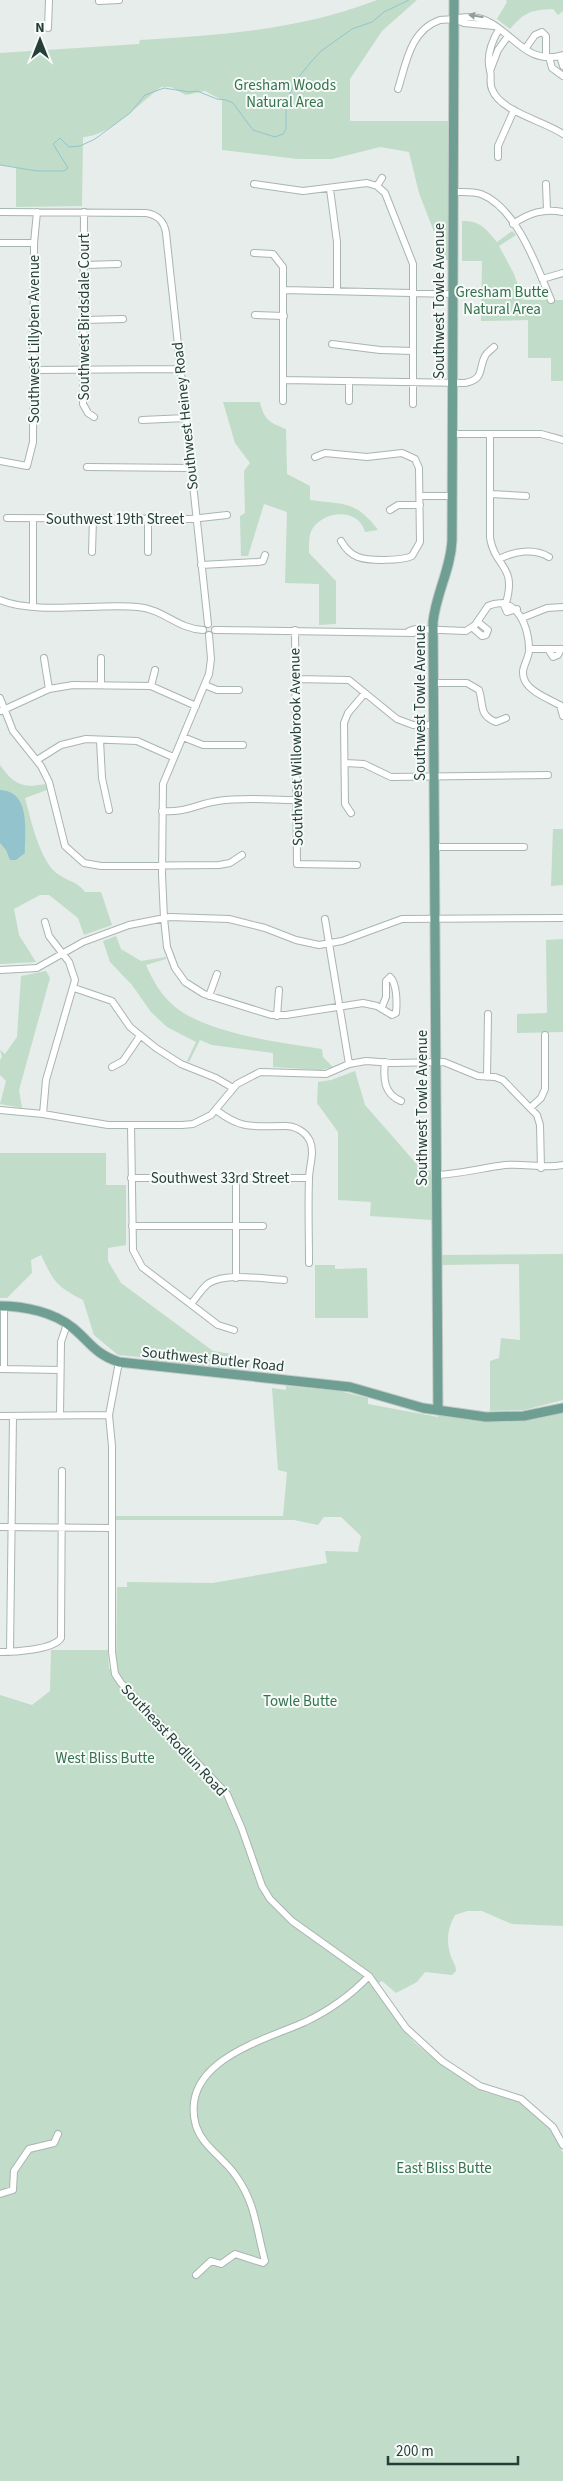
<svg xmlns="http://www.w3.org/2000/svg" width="563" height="2481" viewBox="0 0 563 2481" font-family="'Source Sans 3',sans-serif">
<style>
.green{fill:#c1dcc8}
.water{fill:#93c4cd}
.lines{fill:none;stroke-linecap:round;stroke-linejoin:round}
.stream{stroke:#93c4cd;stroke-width:1}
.minor-casing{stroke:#a9b5b1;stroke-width:8}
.major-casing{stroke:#c2c9c7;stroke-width:11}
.minor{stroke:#fff;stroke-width:6}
.major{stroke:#6e9f92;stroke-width:9}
.oneway{fill:#929e9c}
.labels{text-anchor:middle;stroke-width:4;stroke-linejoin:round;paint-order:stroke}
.park-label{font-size:15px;fill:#33724b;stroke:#f6faf8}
.street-label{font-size:15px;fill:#263e38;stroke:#f6faf8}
</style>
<rect width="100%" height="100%" fill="#e6edea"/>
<!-- green -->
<path class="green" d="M377,0H417L382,31L350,79V121H448V260H445L419,193L409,152L380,147L332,159H298L222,150V100L205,91L186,95L171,87H161C140,103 108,137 83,137L82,206L16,207V167L0,165V53L139,44L140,40C221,35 300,30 377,0Z
M506,0H563V11L558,15L553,9C530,10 525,12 510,29L497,19L507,2Z
M462,221C481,221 485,228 497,242L512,231L516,235L499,246L514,274L523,300H563V381H551V358H528V320L481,321L482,261H462Z
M223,402H260C264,420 270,423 286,429L287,474L310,486V500C345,505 355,500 378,530L365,532C359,506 318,510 310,534C309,539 309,547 309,553L336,581V624L319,625V584L285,583L287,512L264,504L248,556H241L240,516L245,513L244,471L250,463L235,443Z
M0,765C13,784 23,789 45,784L47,790L25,798C31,820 38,853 53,870C62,880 78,881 85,892H101L112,925L84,935L78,918L49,895H40L14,909L19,935L36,962L0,964Z
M553,829H563V885L551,886Z
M116,936L121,949L141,961L166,957V959L146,965C153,981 161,995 174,1006C205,1033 282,1043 322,1049L323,1057L333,1067L321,1070L273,1067V1053L212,1045L200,1040L189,1062L187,1061L196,1042L167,1027L151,1012L132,985L110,962L103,941Z
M563,939V1032L517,1033V1014L547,1013L546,940Z
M46,971L50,978L19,1090L22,1108L0,1104L6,1081L0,1075V1060L2,1057L0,1050L5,1054L17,1037L21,976Z
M355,1071L365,1105L421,1169L433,1171L432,1220L370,1216L371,1202L338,1200V1132L317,1103L318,1082L331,1080Z
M0,1153H106V1185H126V1245L108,1248V1261L121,1283L213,1351L238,1355L237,1371L153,1362L149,1358L118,1355L94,1335L83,1300C56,1286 54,1282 41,1255L31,1260L32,1273L7,1298H0Z
M563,1254V1400L524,1410L490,1411V1361L499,1358L501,1338L520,1340L519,1264L442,1265V1255Z
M315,1265H335V1269L367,1268L368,1318H315Z
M286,1386L339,1391L368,1398V1404L438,1417V1415C488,1421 514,1428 563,1412V1926L512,1924L482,1911H467L455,1915C447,1929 446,1941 451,1957C453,1962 456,1965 456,1971L452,1975L425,1972L417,1982L396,1993L382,1981L373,1986L405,2032L415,2043L443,2066L485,2092L520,2102L552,2131L563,2153V2481H0V1695L32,1705L50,1691L51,1650H108L109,1669L116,1668L117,1587H127V1582L213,1583L327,1563L325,1551L358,1552L361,1536L341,1517H324L318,1525L294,1520H116V1516H283L287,1472L278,1470L272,1388L286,1390Z"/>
<!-- water -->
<path class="water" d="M0,790C31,791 25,832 25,853L16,860H10L6,850L0,843Z"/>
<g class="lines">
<!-- stream -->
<path class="stream" d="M0,165L37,171H64L68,168L53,144L60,138L69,147L80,146L95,139L130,113L145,95L164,88L189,92L197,91L217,99L226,100L233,103L253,130L275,137L283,134L286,129V107L289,95L298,78L310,63L321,51L352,29L372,22L384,12L409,0"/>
<!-- minor casing -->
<g class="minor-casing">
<path id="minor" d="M99,1L119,0
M454,19L464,23L494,26
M48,28L49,0
M499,29C492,41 486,56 490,70C492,76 489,83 492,89C499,111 544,121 563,134
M525,49L535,35L542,32L546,36V57
M560,56L563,66
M549,57L552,68L563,76
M490,71L498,50L508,36
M398,89C406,64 410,30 440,20C445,19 450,20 455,19C506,5 515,70 563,55
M498,157V146L514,110
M254,184L303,191L367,183L377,186L385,193L413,264V404
M546,184L547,210
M377,186L382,178
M330,189L337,242V291
M453,192C463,192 472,191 481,194C517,208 537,267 551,300
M0,212L146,213C158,215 164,221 166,233L208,624
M84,212L83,404L88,413L94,417
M513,224C529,213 544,208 563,212
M0,243H34
M254,253L273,254L283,267V401
M84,265L118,264
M542,279L563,273
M284,290L453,294
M255,315L284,316
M84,320L123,319
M332,344L380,350L413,351
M34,370L180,369
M283,380L465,383C485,379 478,369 485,356C487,352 491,350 494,347
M349,401V381
M142,420L186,418
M453,434H541L563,440
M490,434V538C495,568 517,565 506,603
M315,457L325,453L367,457L402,453L415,459L419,468L420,542L412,556C402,561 368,561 358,557C350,554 345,548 341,541
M0,461L27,466L33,442L34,243L37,212
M87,467L191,468
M490,494L526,496
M420,496H453
M390,510L398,505H420
M7,518L191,519L227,515
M148,518V552
M92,552L93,518
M499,559C515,551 534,548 549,557
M201,565L258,562L263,561L265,555
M0,600C35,615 99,603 138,607C163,609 178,629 203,630
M503,603L507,612L517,609
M33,606V518
M522,618L547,608L563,607
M473,628L482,636L486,635L488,630L478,622
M215,630L413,633
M295,630L297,864L357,865
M409,631L415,629L466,631L475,625L488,606C516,593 530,628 529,651C528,662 519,669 525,681C531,693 552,700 563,707
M209,635L211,659L209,674L163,784L162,874L164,918L167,947L175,968L185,982L204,994L271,1015H286L363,1003L377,1006L392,1015L396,1013C397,1003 397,983 390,977L386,981V997L382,1007
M529,649H563
M548,649L553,657L558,655L561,649
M44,658L49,689
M295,679L349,680L397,719L413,725H434
M435,683H467L479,690C484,704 478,715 496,722L506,718
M101,685V658
M205,685L217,690H239
M151,686L155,670
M0,698L13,731L41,766L49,782L65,846L84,863L101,866L219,865L230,863L242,855
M560,705L563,716
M1,711L49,689L73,685L151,686L196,706
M183,737L203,745H243
M100,740L102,778L109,810
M37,760L61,745L86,739L137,741L173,757
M345,763L364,764L391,777L548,775
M162,811C185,813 197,804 218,801C244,797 271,800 296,800
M351,813L345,804L344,723L348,713L365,693
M434,847H524
M325,919L349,1064
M0,970L37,968L83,942L129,925L170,917L229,919L265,928L296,940L319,945L342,941L402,919L563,918
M74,988L112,1001L130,1027L156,1048L181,1064L216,1078L233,1088
M209,996L217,974
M277,1016L279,990
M385,1062C383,1079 384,1094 401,1101
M112,1067L123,1061L140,1036
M487,1077L488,1014
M530,1108L541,1098L545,1089V1035
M0,1110L43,1114L108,1125H182L193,1124L211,1115L237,1084L260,1072L326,1074L349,1064L366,1061L393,1063L444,1062L478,1076L495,1077L503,1080L530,1108L537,1115L540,1125L541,1168
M216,1110C242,1130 253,1126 285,1126C295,1126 305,1131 310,1141C315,1153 309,1166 309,1179C308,1207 309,1235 309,1263
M43,1114L46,1080L75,980L69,962L49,936L45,922
M131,1125L133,1250L142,1267L218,1325L234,1330
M436,1175C460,1174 482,1168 505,1165C525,1163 543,1169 563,1165
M131,1178H309
M132,1226H263
M236,1278V1179
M191,1304C197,1297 202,1288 209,1283C227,1272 264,1279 284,1280
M119,1362L109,1415L112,1446V1652L115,1674L121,1683L227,1794L242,1829L262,1886L270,1899L292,1921L369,1976L406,2028L442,2061L480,2086L521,2099L553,2127L563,2145
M1,1369L60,1370
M4,1369V1306
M60,1415L61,1342L67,1324
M0,1416L109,1415
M0,1527L112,1528
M0,1652C14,1652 53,1650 61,1638L62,1471
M10,1652L13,1416
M0,2194L13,2190L14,2171L29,2149L54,2143L58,2134
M196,2275L211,2261L221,2264L235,2254L263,2263L265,2261C256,2229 256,2204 236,2176C224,2158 203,2147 196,2126C178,2062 262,2041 305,2022C328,2011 352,1994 369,1976"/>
</g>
<!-- major casing -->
<g class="major-casing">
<path id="major" d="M0,1306C24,1306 54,1312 73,1328C91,1343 95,1354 119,1362L350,1387L423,1408L486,1417L524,1416L563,1408
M438,1409L433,622C436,593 451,569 452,540L454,0"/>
</g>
<!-- minor -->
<use href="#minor" class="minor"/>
<!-- major -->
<use href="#major" class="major"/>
</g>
<!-- one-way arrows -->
<defs><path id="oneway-solid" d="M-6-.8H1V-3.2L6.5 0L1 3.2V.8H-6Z" transform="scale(1.25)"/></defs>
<use class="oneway" href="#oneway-solid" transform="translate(476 16) rotate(-171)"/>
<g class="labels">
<!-- park labels -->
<g class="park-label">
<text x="285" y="90">Gresham Woods<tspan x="285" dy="17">Natural Area</tspan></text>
<text x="502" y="297">Gresham Butte<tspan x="502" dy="17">Natural Area</tspan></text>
<text x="300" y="1706">Towle Butte</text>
<text x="105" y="1763">West Bliss Butte</text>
<text x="444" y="2173">East Bliss Butte</text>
</g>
<!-- street labels -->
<g class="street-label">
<text transform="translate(439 301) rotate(-90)" y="5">Southwest Towle Avenue</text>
<text transform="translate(84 317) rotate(-90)" y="5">Southwest Birdsdale Court</text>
<text transform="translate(34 339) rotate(-90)" y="5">Southwest Lillyben Avenue</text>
<text transform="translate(185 416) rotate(-96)" y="5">Southwest Heiney Road</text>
<text x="115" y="524">Southwest 19th Street</text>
<text transform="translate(420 703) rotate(-90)" y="5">Southwest Towle Avenue</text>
<text transform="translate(296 747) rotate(-91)" y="5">Southwest Willowbrook Avenue</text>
<text transform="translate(422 1108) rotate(-90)" y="5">Southwest Towle Avenue</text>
<text x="220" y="1183">Southwest 33rd Street</text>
<text transform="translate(213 1359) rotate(6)" y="5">Southwest Butler Road</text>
<text transform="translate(174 1740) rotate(47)" y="5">Southeast Rodlun Road</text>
</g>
</g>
<!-- north arrow -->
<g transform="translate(40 40)" stroke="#f6faf8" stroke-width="4" paint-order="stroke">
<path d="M0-4L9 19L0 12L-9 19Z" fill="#263e38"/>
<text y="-8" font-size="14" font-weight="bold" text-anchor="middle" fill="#263e38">N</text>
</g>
<!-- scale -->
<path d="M388 2456v8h130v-8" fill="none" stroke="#263e38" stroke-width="2.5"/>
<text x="396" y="2456" font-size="15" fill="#263e38" stroke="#f6faf8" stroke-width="4" paint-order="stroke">200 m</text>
</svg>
